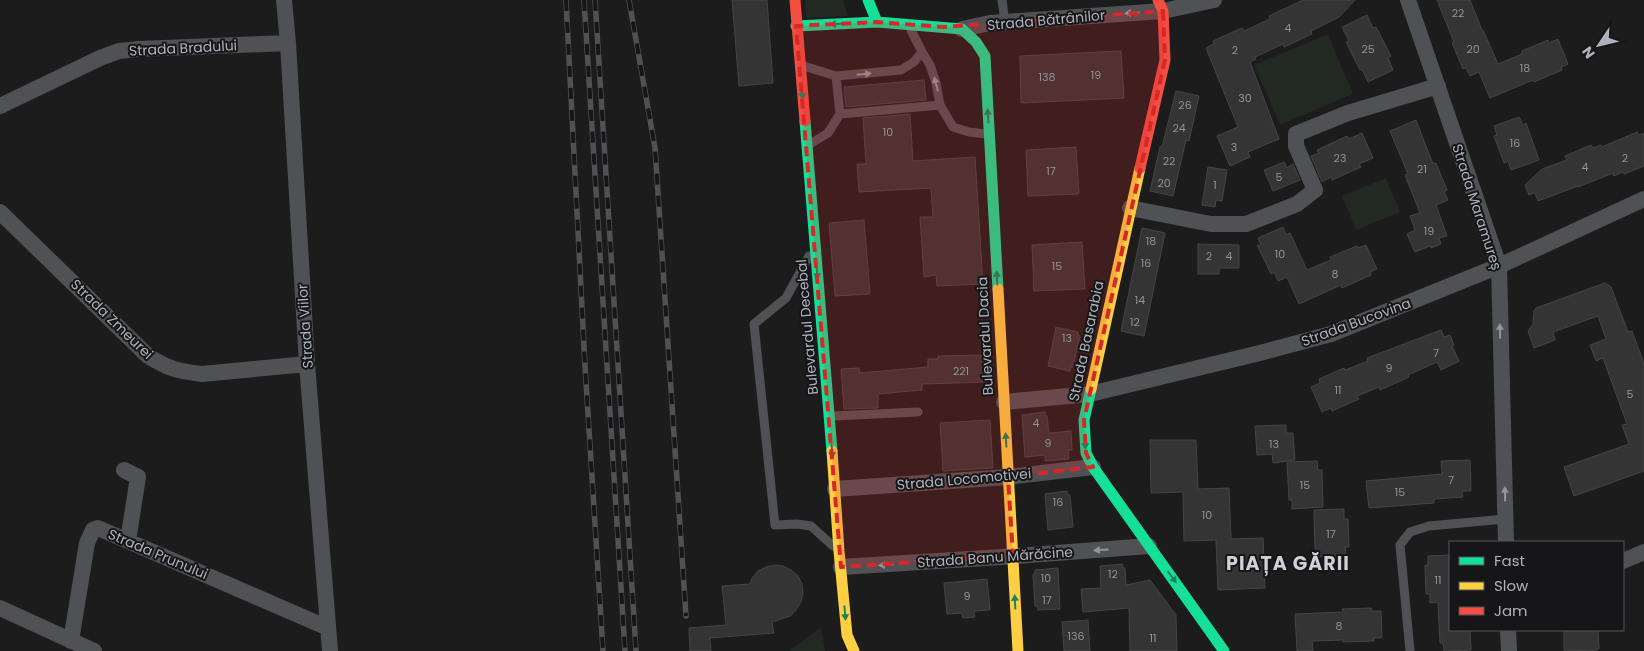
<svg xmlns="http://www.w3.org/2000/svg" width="1644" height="651" viewBox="0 0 1644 651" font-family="Poppins,sans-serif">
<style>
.green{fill:#212922}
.building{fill:#343434;stroke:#444548}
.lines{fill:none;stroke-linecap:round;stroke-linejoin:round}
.lane{stroke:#505155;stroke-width:9}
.street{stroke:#505155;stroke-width:16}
.fast{stroke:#16e098;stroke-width:11}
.slow{stroke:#ffcf43;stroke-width:11}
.jam{stroke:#f24e42;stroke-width:11}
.rail-casing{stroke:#505153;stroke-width:5.5}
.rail{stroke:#161618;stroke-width:4;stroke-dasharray:11;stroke-linecap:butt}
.oneway{fill:#91969d}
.oneway2{fill:#16855e}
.marked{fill:#d62828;fill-opacity:0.2;stroke:#d62828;stroke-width:4;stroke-dasharray:10 6;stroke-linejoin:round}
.labels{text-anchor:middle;stroke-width:4;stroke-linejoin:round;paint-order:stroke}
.number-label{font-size:11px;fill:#8f939a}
.street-label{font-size:14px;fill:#adb3bc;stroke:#161618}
.district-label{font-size:19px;font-weight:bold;letter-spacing:1px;fill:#ced2d8;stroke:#161618}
</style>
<rect width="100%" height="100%" fill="#1c1c1c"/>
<!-- green -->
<path class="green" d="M805,0H843L848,16L806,18Z
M1328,34L1353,94L1280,125L1254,65Z
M1386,178L1400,212L1356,230L1342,196Z
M821,627L825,651H789Z"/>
<!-- building -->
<path class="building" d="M732,0H767L773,83L739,86Z
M1303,0H1355L1339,17L1311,31L1312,34L1284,47L1283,44L1255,57L1256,59L1250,62L1279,139L1248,152L1250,157L1230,166L1217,136L1238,127L1206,48L1214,44L1213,41L1242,28L1244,31L1270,19L1269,16Z
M1437,0H1470L1482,30H1483L1498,64L1522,54V51L1548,40L1549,43L1558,39L1568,64L1561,67L1562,70L1534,82L1533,80L1490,98L1479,72L1470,76L1466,68L1463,69L1452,43L1454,42Z
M1367,15L1373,28L1376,27L1391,56L1388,58L1393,70L1368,82L1362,69L1360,70L1346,42L1349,41L1342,27Z
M1121,51L1124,98L1021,103L1020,56Z
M924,80L926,100L846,107L844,87Z
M1176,91L1199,96L1189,141L1186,140L1173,196L1150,191L1160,147H1162Z
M910,114L913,161L975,157L983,284L937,286L936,275L924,277L920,217H933L931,188L859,192L857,164H866L863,118Z
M1519,117L1523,125L1526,123L1539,160L1511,170L1508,161L1504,163L1494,136L1497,135L1494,126Z
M1416,120L1433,164L1436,163L1447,190L1444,192L1448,200L1436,205L1447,236L1439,238L1441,244L1431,248L1430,246L1415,252L1407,234L1415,230L1410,216L1420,213L1405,175L1408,174L1390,131Z
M1637,132L1639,135L1644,133V166L1624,174L1623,172L1614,176L1613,173L1578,187V186L1538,201L1535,193L1529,195L1525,185L1542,169L1567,160L1565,156L1591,145L1593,148L1601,145L1602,147Z
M1362,133L1373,158L1359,164L1361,167L1332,180L1331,177L1322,182L1311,156L1319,153L1317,150L1347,136L1349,139Z
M1076,147L1079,194L1028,196L1026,150Z
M1284,162L1287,168L1293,164L1300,180L1273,191L1264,170Z
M1208,167L1227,170L1222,201L1216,200L1215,207L1202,205Z
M864,220L870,294L835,296L829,223Z
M1283,227L1286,235L1290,233L1307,270L1331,260L1330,257L1357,246L1358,248L1366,245L1377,269L1370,272L1371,275L1342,288L1341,285L1299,304L1287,277L1278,281L1274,272L1271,274L1257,245H1261L1258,238Z
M1142,228L1165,233L1144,336L1121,331Z
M1082,242L1085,289L1034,291L1032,245Z
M1198,244L1239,245V268H1219V274H1198Z
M1605,283L1611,287L1628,332L1632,331L1644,364V471L1574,496L1564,467L1629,444L1622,425L1627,424L1603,358L1596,361L1590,345L1606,339L1598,316L1553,332L1555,340L1534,348L1528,331L1533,324L1534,311L1536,308Z
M1056,327L1078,332V335L1080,336L1073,367H1071L1070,371L1048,366Z
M1441,330L1444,337L1450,335L1454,345L1452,346L1459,361L1441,370L1437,362L1408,375L1409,377L1380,390L1379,387L1357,396L1359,399L1332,411L1331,408L1322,412L1311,387L1320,383L1319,379L1344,368L1345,370L1368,361L1367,358Z
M985,355V357H987L988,382L922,384V390L878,394V408L844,409L841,369L859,368L860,373L928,367V359H938V356Z
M1045,412V416H1047L1049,433L1071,431L1072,450H1068L1069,459L1045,461V455L1025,457L1022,415Z
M990,420L993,468L943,471L940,423Z
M1286,425V433H1293L1295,460L1273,463L1272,454L1257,455L1255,426Z
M1150,440H1196L1198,489L1229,488L1231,539L1263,538L1265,588L1218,590L1216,540L1184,541L1183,492L1151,493Z
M1470,460L1471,491H1462L1463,497L1434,499V503L1369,508L1366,481L1442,474L1441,461Z
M1317,461L1318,470H1322L1323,507L1292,509V500H1289L1287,462Z
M1067,491L1068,495H1070L1073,527L1048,530L1045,494Z
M1344,509V519H1348L1349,547H1345L1346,556L1318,557V549H1315L1314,510Z
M1450,555V630H1470L1471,650L1444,651L1443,643H1440L1438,602L1430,603V594H1426L1425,565H1428V556Z
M1122,564L1123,568H1125L1126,585L1150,580L1176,615L1177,651H1130L1129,608L1083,612L1081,589L1101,588L1100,566Z
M775,565L783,566L791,570L798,576L802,584L803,593L801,602L796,610L790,616L772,622L774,633L710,638L711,651H690L689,628L726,625L722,586L750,584L752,578L758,571L766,567Z
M1058,568L1060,609L1038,610L1037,606H1035L1033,574H1035V570Z
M987,579L990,610L974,611L975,617L963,618L962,613L947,614L944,583Z
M1371,608L1372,611H1381L1382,638H1374V641L1343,642V640L1312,641L1313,651H1297L1295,614L1343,612L1342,609Z
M1088,620L1090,651H1064L1062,622Z
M1564,630H1598L1599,649H1596V651L1564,650Z"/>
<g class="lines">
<!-- lane -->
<path class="lane" d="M1002,0L1005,22
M922,52L930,65L936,83L940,105L953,127L969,132L986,134
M804,66L836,76L901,70L914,62L922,52L911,30
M836,76L840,114
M810,144L828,133L840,114L940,105
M809,256L786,298L754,324L775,525L797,524L811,526L833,546
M833,416L918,412
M1410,651L1400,545L1410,532L1429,526L1505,519"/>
<!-- street -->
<path class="street" d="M284,0L288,43L307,364L330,651
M1408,0L1499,266L1506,542
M962,29L990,23L1163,11L1214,0
M0,106L100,58L119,51L139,49L288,43
M1130,208L1211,224H1246L1297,204L1315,190L1296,146V134L1348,113L1438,86
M0,212L148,356C169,369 177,371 202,374L307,364
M1004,402L1090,394L1260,353L1331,334L1499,266L1644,199
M124,470L138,477L128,541
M835,489L1008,477L1093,467
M1623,561L1644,552
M841,567L1002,557L1149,546
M0,608L94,651
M1508,630L1509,651
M71,641L87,543L93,530L98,528L328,628"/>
<!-- fast -->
<path class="fast" d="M868,0L877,22
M796,26L877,22L962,29L976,42L985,56L998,289
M805,121L832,451
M1091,389L1084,420L1086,453L1093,467L1224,651"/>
<!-- slow -->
<path class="slow" d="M998,289L1018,651
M1091,389L1140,168
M832,451L839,551L847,635L854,651"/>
<!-- jam -->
<path class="jam" d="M795,0L805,121
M1140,168L1165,60L1163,11L1158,0"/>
<!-- rail casing -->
<g class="rail-casing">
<path id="rail" d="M566,0L585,366L603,651
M584,0L625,651
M595,0L636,651
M629,0L655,148L686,616"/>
</g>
<!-- rail -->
<use href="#rail" class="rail"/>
</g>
<!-- one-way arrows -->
<defs><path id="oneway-solid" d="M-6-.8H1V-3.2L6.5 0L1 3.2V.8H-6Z" transform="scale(1.25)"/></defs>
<g class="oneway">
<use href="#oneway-solid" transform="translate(1132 13) rotate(176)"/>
<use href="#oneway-solid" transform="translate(864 74) rotate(-5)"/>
<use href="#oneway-solid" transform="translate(936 84) rotate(-105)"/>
<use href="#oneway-solid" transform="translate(1500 331) rotate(-91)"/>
<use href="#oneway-solid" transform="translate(1505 494) rotate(-91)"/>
<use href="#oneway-solid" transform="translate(1101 550) rotate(176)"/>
<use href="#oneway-solid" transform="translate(886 565) rotate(177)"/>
</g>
<g class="oneway2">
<use href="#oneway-solid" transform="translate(837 24) rotate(177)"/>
<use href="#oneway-solid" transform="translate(802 92) rotate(85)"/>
<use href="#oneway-solid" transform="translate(988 116) rotate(-93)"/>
<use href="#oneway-solid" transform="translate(817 272) rotate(85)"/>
<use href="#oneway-solid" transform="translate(997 278) rotate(-93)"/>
<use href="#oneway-solid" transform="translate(1006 440) rotate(-93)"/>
<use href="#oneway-solid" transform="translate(1085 442) rotate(86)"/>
<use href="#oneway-solid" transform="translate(832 451) rotate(86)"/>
<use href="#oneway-solid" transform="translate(1172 577) rotate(54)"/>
<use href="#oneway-solid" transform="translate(1015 602) rotate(-93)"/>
<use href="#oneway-solid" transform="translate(845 613) rotate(85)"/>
</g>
<!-- marked area -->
<path class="marked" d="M1163,11L1165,60L1084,420L1086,453L1093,467L1008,477L1013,556L841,567L796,26L877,22L943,27Z"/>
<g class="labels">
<!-- number labels -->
<g class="number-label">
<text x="1458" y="17">22</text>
<text x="1288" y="32">4</text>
<text x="1368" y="53">25</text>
<text x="1473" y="53">20</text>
<text x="1235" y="54">2</text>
<text x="1525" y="72">18</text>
<text x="1096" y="79">19</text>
<text x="1047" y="81">138</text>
<text x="1245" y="102">30</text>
<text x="1185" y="109">26</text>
<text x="1179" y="132">24</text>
<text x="888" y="136">10</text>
<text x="1515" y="147">16</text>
<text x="1234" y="151">3</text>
<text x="1340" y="162">23</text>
<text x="1625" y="162">2</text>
<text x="1169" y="165">22</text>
<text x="1585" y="171">4</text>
<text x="1422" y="173">21</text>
<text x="1051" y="175">17</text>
<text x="1279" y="181">5</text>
<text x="1164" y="187">20</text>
<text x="1215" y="189">1</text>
<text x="1429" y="235">19</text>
<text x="1151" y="245">18</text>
<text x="1280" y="258">10</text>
<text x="1209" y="260">2</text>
<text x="1229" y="260">4</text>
<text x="1146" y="267">16</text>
<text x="1057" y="270">15</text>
<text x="1335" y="278">8</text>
<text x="1140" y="304">14</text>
<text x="1135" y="326">12</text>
<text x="1067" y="342">13</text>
<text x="1436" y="357">7</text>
<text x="1389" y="372">9</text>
<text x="961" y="375">221</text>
<text x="1338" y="394">11</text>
<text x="1630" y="398">5</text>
<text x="1036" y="427">4</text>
<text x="1048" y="447">9</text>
<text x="1274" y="448">13</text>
<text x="1451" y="484">7</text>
<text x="1305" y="489">15</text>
<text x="1400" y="496">15</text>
<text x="1058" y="506">16</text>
<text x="1207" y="519">10</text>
<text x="1331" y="538">17</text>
<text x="1113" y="578">12</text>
<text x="1046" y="582">10</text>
<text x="1438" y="584">11</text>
<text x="967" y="600">9</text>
<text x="1047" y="604">17</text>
<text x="1339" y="630">8</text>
<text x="1076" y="640">136</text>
<text x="1153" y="642">11</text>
</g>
<!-- street labels -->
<g class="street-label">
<text transform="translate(1046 20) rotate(-5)" y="5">Strada Bătrânilor</text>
<text transform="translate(183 48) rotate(-3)" y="5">Strada Bradului</text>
<text transform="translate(1477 207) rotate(72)" y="5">Strada Maramureș</text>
<text transform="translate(112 319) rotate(44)" y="5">Strada Zmeurei</text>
<text transform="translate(1356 322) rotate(-20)" y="5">Strada Bucovina</text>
<text transform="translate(305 326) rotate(-94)" y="5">Strada Viilor</text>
<text transform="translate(807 327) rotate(-95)" y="5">Bulevardul Decebal</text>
<text transform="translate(985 336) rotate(-93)" y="5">Bulevardul Dacia</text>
<text transform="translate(1086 341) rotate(-78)" y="5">Strada Basarabia</text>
<text transform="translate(964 479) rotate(-5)" y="5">Strada Locomotivei</text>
<text transform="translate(158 554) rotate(23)" y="5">Strada Prunului</text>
<text transform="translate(995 557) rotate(-4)" y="5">Strada Banu Mărăcine</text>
</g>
<!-- district labels -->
<g class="district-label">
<text x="1288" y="570">PIAȚA GĂRII</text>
</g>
</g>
<!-- legend -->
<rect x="1449" y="541" width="175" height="90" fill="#161618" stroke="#52555a"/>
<rect x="1459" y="557" width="25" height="8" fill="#16e098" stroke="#52555a"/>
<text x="1494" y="566" font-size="15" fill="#adb3bc">Fast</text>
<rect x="1459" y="582" width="25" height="8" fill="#ffcf43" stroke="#52555a"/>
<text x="1494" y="591" font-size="15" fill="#adb3bc">Slow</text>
<rect x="1459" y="607" width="25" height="8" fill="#f24e42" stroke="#52555a"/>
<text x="1494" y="616" font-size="15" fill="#adb3bc">Jam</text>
<!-- north arrow -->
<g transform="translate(1599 45) rotate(235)" stroke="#161618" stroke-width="4" paint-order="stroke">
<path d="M0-4L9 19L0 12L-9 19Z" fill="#adb3bc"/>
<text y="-8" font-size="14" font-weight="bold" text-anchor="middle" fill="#adb3bc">N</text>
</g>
</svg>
